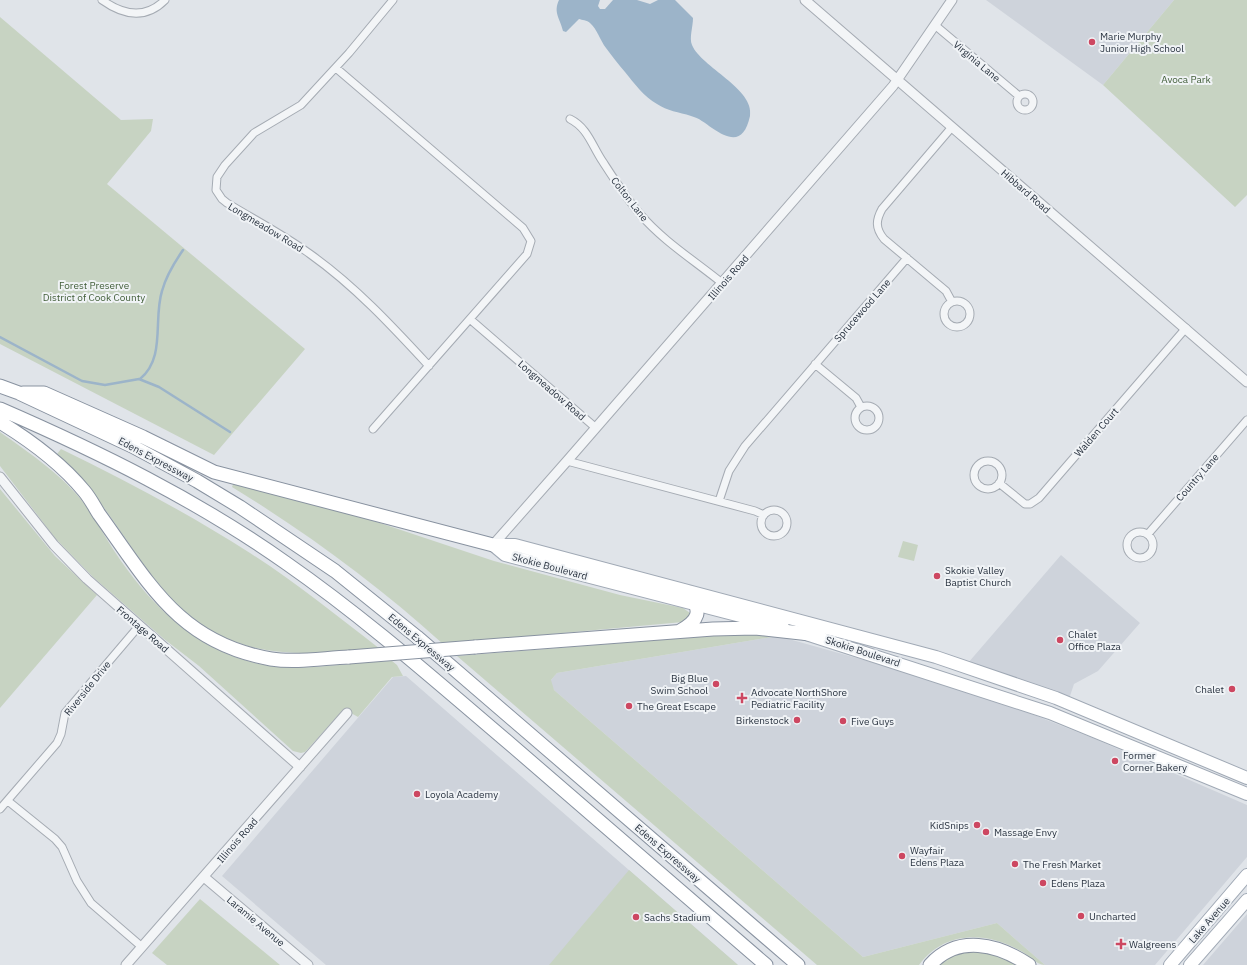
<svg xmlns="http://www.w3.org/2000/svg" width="1247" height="965" viewBox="0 0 1247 965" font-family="'IBM Plex Sans',sans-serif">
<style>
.built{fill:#ced3db}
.green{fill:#c7d3c2}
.water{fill:#9cb4c9}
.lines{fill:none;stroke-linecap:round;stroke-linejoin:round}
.stream{stroke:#9cb4c9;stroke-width:2.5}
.minor-casing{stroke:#a5abb3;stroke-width:9}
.tertiary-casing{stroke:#a5abb3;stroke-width:11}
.primary-casing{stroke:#a0a9b5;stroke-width:14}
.motorway-casing{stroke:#8892a0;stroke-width:15}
.minor{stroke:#f3f5f7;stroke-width:7}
.tertiary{stroke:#f3f5f7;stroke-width:9}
.primary{stroke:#fff;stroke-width:12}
.motorway{stroke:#fff;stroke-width:13}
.motorway-bridge-casing{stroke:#8892a0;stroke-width:15;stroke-linecap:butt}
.motorway-bridge{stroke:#fff;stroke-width:13}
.poi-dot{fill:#cd4761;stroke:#f0f3f6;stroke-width:1.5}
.labels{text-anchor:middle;stroke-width:4;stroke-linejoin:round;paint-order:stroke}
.poi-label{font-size:10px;fill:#293340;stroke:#f0f3f6;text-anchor:start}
.street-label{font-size:10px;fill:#293340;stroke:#f0f3f6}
.park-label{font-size:10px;fill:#3f5c36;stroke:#f0f3f6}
</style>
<rect width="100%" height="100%" fill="#e0e4e9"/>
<!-- built -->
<path class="built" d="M986,0H1174L1103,85Z
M1061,555L1140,623L1098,671L1074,684L1069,699L968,663Z
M778,636L928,678L1024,711L1095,739L1247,805V857L1155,965H1045L997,923L863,957L554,690L551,685V680L557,673Z
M406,676L738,965H326L222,876L393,677Z
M1247,914V965H1203Z"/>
<!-- green -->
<path class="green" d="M1174,0H1247V195L1235,207L1103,85Z
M0,17L121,120L153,119L151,131L107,184L305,349L214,455L0,344Z
M0,432C31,454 64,476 87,507C99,525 109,544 121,561C156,611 202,654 265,665C306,672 350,662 392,661L397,665L403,676L392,677L358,717L344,709L305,752L301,753L293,751L199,666L164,639L93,577L55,538L0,466Z
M61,449C125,480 189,514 250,553C295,582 337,616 380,649C348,650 315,655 283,652C157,642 137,526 57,454Z
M234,482L356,515L494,561L620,595L683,608L690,613L691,615L683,622L443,644C378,585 307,533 232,487Z
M0,489L55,556L97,595L0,708Z
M903,541L918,545L914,561L898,557Z
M760,632L778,636L557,673L551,680L554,690L863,957L997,923L1045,965C1036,965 1028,954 1019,950C985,931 944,931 919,965H817L457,656Z
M629,870L738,965H549Z
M200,899L280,965H167L152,953Z
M968,951L996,955L1017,965H938L947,958Z"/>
<!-- water -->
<path class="water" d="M559,0H600L598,6L600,9H605L613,0H637L650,4L658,0H675L693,18C693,27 689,38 692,45C701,67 755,89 750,116C744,143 731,141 712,128C705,123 699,118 691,116C679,112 667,111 657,104C644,97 634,83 625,72C618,64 612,56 606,48C600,40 597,29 590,23C587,20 582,20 579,19L566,32L563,31C560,18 553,13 559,0Z"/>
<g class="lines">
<!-- stream -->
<path class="stream" d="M0,337L82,381L105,385L139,379L159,387L230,432
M140,379C166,358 153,319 162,291C166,276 174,263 183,250"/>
<!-- minor casing -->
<g class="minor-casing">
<path id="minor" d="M102,0C123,15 145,20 165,0
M393,0L349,53L301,105L254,133L225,165L217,177L216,190L222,199L227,203C255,220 284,235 310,254C355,286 392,326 429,366
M936,26L1019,96
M336,68L523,228L531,241L527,254L373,429
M1017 102a8 8 0 1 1 16 0a8 8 0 1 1-16 0Z
M570,119C588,128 592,146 603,162C614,179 626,198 640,214C663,241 695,261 722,283
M944 314a13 13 0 1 1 26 0a13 13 0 1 1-26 0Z
M952,302L946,291L884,239C875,228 876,220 882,209L952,127
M471,320L596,428
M815,364L856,398L861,407
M855 418a12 12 0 1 1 24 0a12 12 0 1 1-24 0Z
M567,461L755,511L764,515
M974 475a14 14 0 1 1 28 0a14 14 0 1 1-28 0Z
M999,483L1025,504H1030L1039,498L1186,328
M719,501L729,471L745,446L907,258
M761 523a13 13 0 1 1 26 0a13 13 0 1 1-26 0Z
M1127 545a13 13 0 1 1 26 0a13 13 0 1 1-26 0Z
M1148,534L1247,420
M8,801L55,839L62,847L77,881L91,903L142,947
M0,809L57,743L61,734L65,713L139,626"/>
</g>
<!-- tertiary casing -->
<g class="tertiary-casing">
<path id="tertiary" d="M805,0L1247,382
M0,477L54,545L87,579L300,767
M493,545L567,461L893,86L952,0
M204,877L308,965
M126,965L347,713"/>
</g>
<!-- primary casing -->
<g class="primary-casing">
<path id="primary" d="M493,545L505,555L783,627
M493,545H515L936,657L1056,698L1247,778
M800,632L1050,713L1247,794
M1170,965L1247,875
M1190,965L1247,900"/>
</g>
<!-- motorway casing -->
<g class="motorway-casing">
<path id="motorway" d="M0,386L19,393L132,446L197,481L240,507L335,571L417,637L798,965
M23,393H44L143,437L214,472L493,545
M0,409C99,452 197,500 286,563C365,618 436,681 509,743C595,817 680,891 766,965
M0,422C31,441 61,463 84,491C90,498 94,506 99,514C149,583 179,643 271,659C296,663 324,658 349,657
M680,631C699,620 702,612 690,593
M475,647L713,629L755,628L810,634
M930,965C958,934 998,944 1029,965"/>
</g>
<!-- minor -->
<use href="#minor" class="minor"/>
<!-- tertiary -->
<use href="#tertiary" class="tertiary"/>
<!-- primary -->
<use href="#primary" class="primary"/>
<!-- motorway -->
<use href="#motorway" class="motorway"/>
<!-- motorway-bridge casing -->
<g class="motorway-bridge-casing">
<path id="motorway-bridge" d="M349,657L475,647"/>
</g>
<!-- motorway-bridge -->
<use href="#motorway-bridge" class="motorway-bridge"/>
</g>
<!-- markers -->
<g class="poi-dot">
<circle cx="1092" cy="42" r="4"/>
<circle cx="937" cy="576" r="4"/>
<circle cx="1060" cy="640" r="4"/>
<circle cx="716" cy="684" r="4"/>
<circle cx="1232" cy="689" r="4"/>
<path d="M740 692h4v4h4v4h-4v4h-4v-4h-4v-4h4z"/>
<circle cx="629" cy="706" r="4"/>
<circle cx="797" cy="720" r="4"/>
<circle cx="843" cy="721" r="4"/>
<circle cx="1115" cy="761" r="4"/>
<circle cx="417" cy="794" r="4"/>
<circle cx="977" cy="825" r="4"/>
<circle cx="986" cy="832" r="4"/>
<circle cx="902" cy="856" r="4"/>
<circle cx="1015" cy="864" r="4"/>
<circle cx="1043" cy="883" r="4"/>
<circle cx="1081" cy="916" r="4"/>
<circle cx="636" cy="917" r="4"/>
<path d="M1119 938h4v4h4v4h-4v4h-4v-4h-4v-4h4z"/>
</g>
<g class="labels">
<!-- poi labels -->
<g class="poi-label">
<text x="1100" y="40">Marie Murphy<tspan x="1100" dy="12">Junior High School</tspan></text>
<text x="945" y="574">Skokie Valley<tspan x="945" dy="12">Baptist Church</tspan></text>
<text x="1068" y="638">Chalet<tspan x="1068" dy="12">Office Plaza</tspan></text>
<text x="708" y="682" text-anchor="end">Big Blue<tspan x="708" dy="12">Swim School</tspan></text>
<text x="1224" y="693" text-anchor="end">Chalet</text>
<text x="751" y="696">Advocate NorthShore<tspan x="751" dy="12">Pediatric Facility</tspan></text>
<text x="637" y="710">The Great Escape</text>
<text x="789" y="724" text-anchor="end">Birkenstock</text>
<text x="851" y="725">Five Guys</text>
<text x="1123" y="759">Former<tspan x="1123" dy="12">Corner Bakery</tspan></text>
<text x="425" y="798">Loyola Academy</text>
<text x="969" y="829" text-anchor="end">KidSnips</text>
<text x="994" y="836">Massage Envy</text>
<text x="910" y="854">Wayfair<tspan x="910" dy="12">Edens Plaza</tspan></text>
<text x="1023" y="868">The Fresh Market</text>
<text x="1051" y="887">Edens Plaza</text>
<text x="1089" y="920">Uncharted</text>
<text x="644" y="921">Sachs Stadium</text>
<text x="1129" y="948">Walgreens</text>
</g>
<!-- street labels -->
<g class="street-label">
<text transform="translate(977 61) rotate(40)" y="4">Virginia Lane</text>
<text transform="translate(1026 191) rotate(41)" y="4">Hibbard Road</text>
<text transform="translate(630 199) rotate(52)" y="4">Colton Lane</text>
<text transform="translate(266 227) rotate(31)" y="4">Longmeadow Road</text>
<text transform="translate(728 277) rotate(-49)" y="4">Illinois Road</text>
<text transform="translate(862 310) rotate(-49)" y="4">Sprucewood Lane</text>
<text transform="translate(552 390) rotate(41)" y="4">Longmeadow Road</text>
<text transform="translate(1096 432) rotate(-49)" y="4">Walden Court</text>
<text transform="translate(156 459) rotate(28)" y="4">Edens Expressway</text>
<text transform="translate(1197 477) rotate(-49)" y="4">Country Lane</text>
<text transform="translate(550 566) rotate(15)" y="4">Skokie Boulevard</text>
<text transform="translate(143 629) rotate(41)" y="4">Frontage Road</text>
<text transform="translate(422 642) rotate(40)" y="4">Edens Expressway</text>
<text transform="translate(863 651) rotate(18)" y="4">Skokie Boulevard</text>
<text transform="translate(87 688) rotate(-51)" y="4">Riverside Drive</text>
<text transform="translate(237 840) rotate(-49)" y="4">Illinois Road</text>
<text transform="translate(668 853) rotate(41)" y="4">Edens Expressway</text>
<text transform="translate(1209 920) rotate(-49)" y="4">Lake Avenue</text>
<text transform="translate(256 921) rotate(40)" y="4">Laramie Avenue</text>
</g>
<!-- park labels -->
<g class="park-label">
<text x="1186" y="83">Avoca Park</text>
<text x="94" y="289">Forest Preserve<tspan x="94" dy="12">District of Cook County</tspan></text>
</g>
</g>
</svg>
